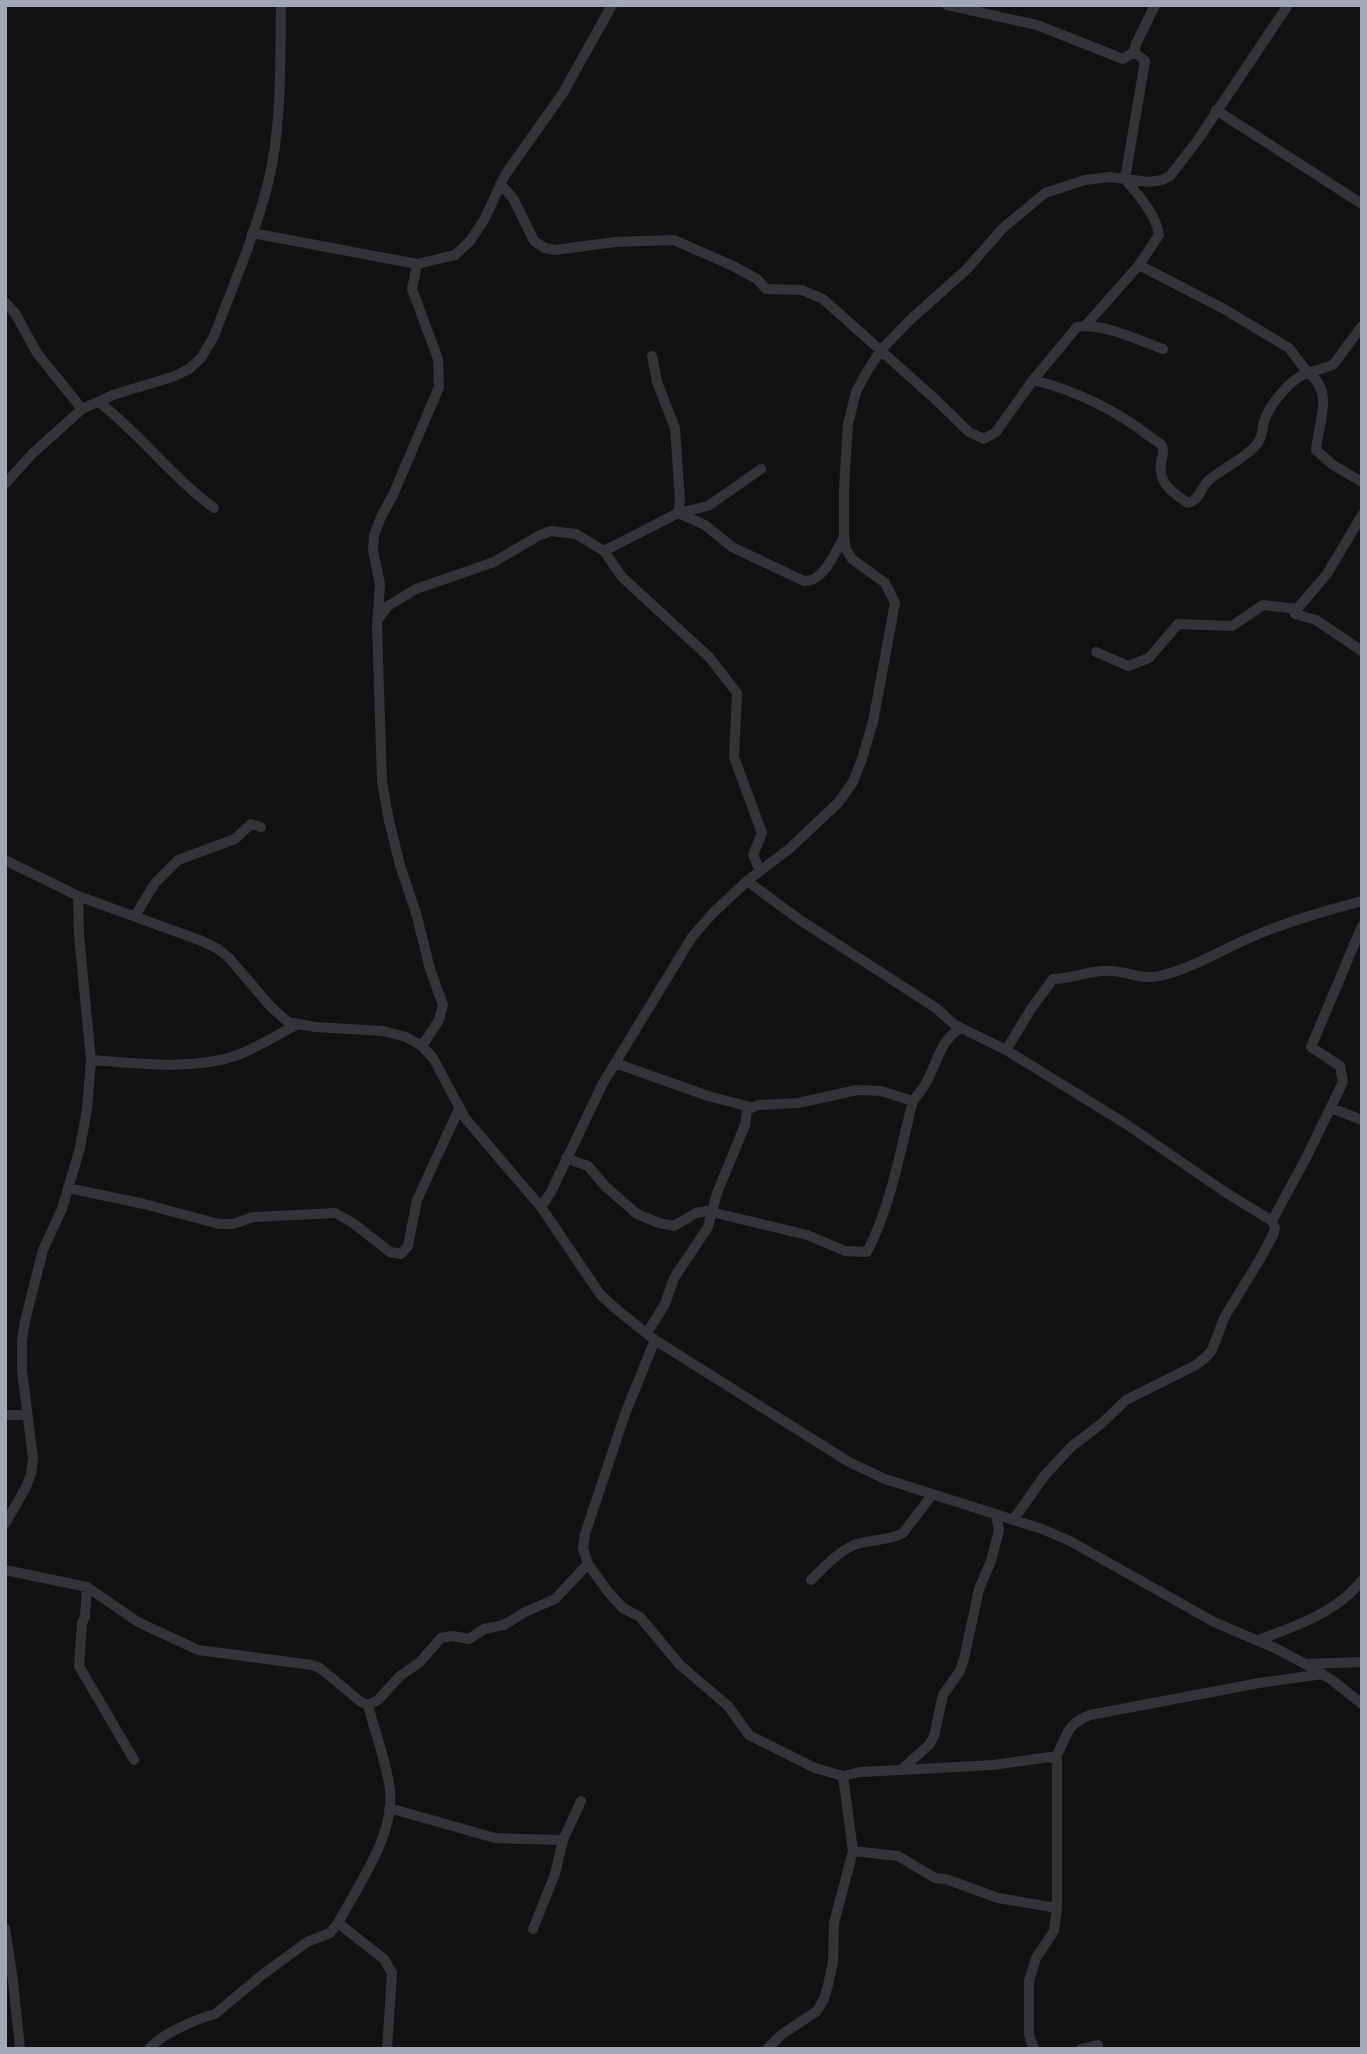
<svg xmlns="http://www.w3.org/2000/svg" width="1367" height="2054" viewBox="0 0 1367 2054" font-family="'PT Sans',sans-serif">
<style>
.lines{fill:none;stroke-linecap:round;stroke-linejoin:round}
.street{stroke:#323438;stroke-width:10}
</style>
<rect width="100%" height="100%" fill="#121213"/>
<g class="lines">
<!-- street -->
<path class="street" d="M947,5L1037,25L1123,59L1134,52L1136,44L1155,5
M1216,110L1362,204
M500,184L513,198L534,241L545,248L555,250L615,242L674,240L733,266L757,279L766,289L802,290L823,299L935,399L969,432L984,439L996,432L1033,380L1077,327C1101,322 1140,341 1163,349
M252,233L417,264L455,255L470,241L484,220L505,175L563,93L612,5
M417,264L412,289L438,359L439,387L393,495L381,517L374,535L373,551L380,584L377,625L382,782L389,821L400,865L416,913L430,969L443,1005L439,1020L422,1046
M1139,265L1224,309L1289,348L1308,373L1333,365L1362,326
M5,302L15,313L37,353L82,409
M1086,325L1139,265L1159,235C1156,214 1138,195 1125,179L1145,61L1134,52
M652,356L657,382L675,428L680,500L678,513L705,525L732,547L804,581C824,582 835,552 844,537
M1033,380C1074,390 1116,410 1149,436C1153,439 1159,442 1162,446C1165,452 1162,456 1161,462C1158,484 1172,492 1188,503C1200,500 1201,487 1209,480C1222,469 1247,457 1257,444C1264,436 1261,428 1265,419C1271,403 1292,377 1308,373C1335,391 1318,423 1316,450L1333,465L1362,482
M99,402C140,434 172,477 214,508
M5,484L32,454L82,409L113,395L175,376L189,369L201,358L214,336C233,286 255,235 268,183C282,128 280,62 281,5
M1362,515L1327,574L1297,609L1295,614L1316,620L1362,651
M604,551L678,513L708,506L761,469
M379,618L388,606L416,589L494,562L538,536L551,531L576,534L604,551L622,577L709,657L737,693L734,757L762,833L753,855L760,871
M1096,652L1128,666L1149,658L1178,624L1232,626L1263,605L1297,609
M5,860L78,896L202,941L218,949L229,958L271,1007L288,1022L315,1027L383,1031L406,1037L422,1046L433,1058L465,1118L541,1207L600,1294L616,1309L655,1340L849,1462L885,1479L1042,1529L1070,1541L1214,1622L1275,1648L1305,1664L1332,1680L1362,1704
M747,881L800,920L936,1008L955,1025L1006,1050L1126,1124L1225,1192L1272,1221
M135,916L155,883L178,860L235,839L251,824L261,827
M1006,1050L1031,1009L1053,979C1073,979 1092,969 1112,971C1129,972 1142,980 1159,976C1192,969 1223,949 1254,936C1289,921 1325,911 1362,901
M91,1060C138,1063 192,1071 238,1055C258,1047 277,1035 296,1025
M615,1063L708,1096L750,1107
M1331,1108L1362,1120
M566,1158L588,1166L605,1186L637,1214L659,1223L674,1226L696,1213L707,1211L807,1235L845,1251L867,1252C891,1206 900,1151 913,1101
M68,1188L144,1204L219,1224H233L253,1217L335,1213L353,1223L390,1252L401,1254L408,1246L417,1200L459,1109
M541,1207L551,1192L603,1083L692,937L712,914L747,881L789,849L838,803L853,782L862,759L873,722L895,603L885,583L852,559L846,549L844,537V490L848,424L856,392L866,373L881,350L910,320L966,270L1003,228L1045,193L1085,180L1110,177L1149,182L1162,180L1170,176L1197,141L1288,5
M647,1333L665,1304L674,1278L708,1227L717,1193L745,1125L747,1110L758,1105L798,1103L857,1090L881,1091L913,1101C917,1095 923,1089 926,1083C938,1062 939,1041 961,1028
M655,1340L625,1414L585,1534L583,1548L588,1564L609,1593L623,1608L640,1617L680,1665L728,1706L749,1735L815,1768L843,1776L860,1772L901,1770L929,1745L934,1736L943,1695L960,1671L964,1659L979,1589L991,1561L999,1530L996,1515
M5,1415H26
M1013,1520L1045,1475L1071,1447L1101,1424L1126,1400L1196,1365L1206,1357L1212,1350L1224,1318L1260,1259L1273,1235L1275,1228L1272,1221L1306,1158L1343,1082L1340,1066L1311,1047L1362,926
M5,1524L26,1487L31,1474L33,1458L22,1371V1340L25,1321L43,1250L62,1209L80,1148L87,1109L91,1060L79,935L78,896
M5,1570L87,1587L138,1622L198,1650L312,1665L320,1668L361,1702L368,1705C375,1733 386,1761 390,1789C395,1836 359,1883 338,1923L330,1933L307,1942L262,1975L215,2014C196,2019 161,2034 149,2049
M811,1580C823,1568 838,1552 854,1545C870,1539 889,1541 903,1533L932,1495
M87,1587L85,1617L82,1623L79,1666L134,1760
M1258,1640C1294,1627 1338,1612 1362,1580
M1305,1664L1362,1662
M368,1705L378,1700L400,1676L420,1662L441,1638L453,1636L469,1639L484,1629L504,1625L525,1612L555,1599L588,1564
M1055,1758C1068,1737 1064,1725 1090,1715L1259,1683L1323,1674
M901,1770L993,1765L1050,1757L1057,1760V1908L1054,1931L1036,1958L1029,1981V2035L1034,2049
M389,1808L495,1838L563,1840
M853,1851L898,1856L935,1878L946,1879L998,1898L1057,1908
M338,1923L384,1959L392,1973L387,2049
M5,1928L13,1981L20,2049
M533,1929L555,1874L563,1840L581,1801
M767,2049L781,2035L817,2011L824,1999L828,1985L833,1962L834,1923L853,1851L843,1776
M1081,2049L1098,2045"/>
</g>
<!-- border -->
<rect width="1367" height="2054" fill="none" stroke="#a2a9b4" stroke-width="14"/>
</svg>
